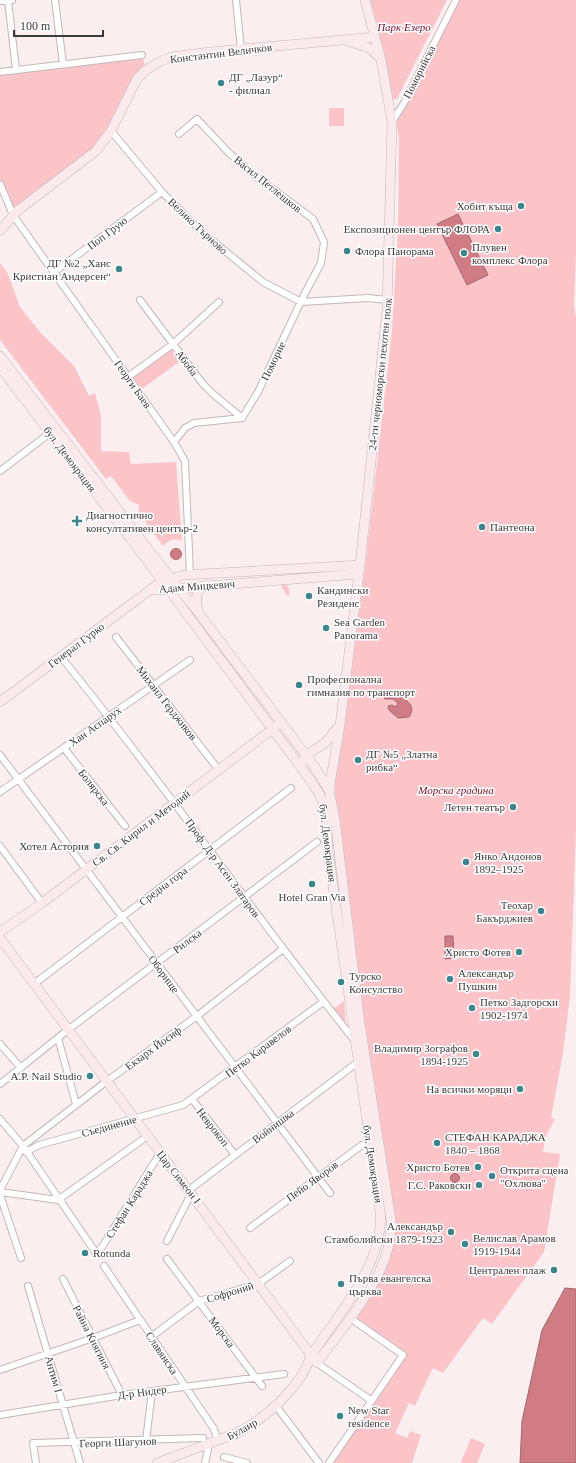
<svg xmlns="http://www.w3.org/2000/svg" width="576" height="1463" viewBox="0 0 576 1463" font-family="Georgia,serif">
<style>
.green{fill:#fbc4c9}
.water{fill:#cf7c85;stroke:#a4686f}
.lines{fill:none;stroke-linecap:round;stroke-linejoin:round}
.street-casing{stroke:#c3b7b8;stroke-width:8}
.secondary-casing{stroke:#c3b7b8;stroke-width:10}
.street{stroke:#fff;stroke-width:6}
.secondary{stroke:#fbeaec;stroke-width:9}
.poi-dot{fill:#3e858b;stroke:#fff;stroke-width:1.5}
.labels{text-anchor:middle;stroke-width:3;stroke-linejoin:round;paint-order:stroke}
.park-label{font-size:11px;font-style:italic;fill:#730e29;stroke:#fff}
.street-label{font-size:11px;fill:#3f3a3b;stroke:#fff}
.poi-label{font-size:11px;fill:#3f3a3b;stroke:#fff;text-anchor:start}
</style>
<rect width="100%" height="100%" fill="#fbeeef"/>
<!-- green -->
<path class="green" d="M370,0H447L397,99H392L379,33Z
M457,0H576V253L574,306L576,317V829L570,996L563,1053L551,1118L555,1119L545,1138L543,1152L560,1154L544,1252L492,1324L483,1318L443,1373L433,1368L415,1406L409,1403L395,1433L407,1438L410,1431L421,1435L412,1463H333L406,1354L354,1319L393,1244L334,785L345,723L350,673L365,567L392,331L398,228L399,138L395,116Z
M142,55L146,70L104,141L13,215L0,184V72Z
M329,108H344V126H329Z
M0,263L8,274L20,307L40,332L74,366L89,396L95,393L101,416V451L129,452L131,464L176,462L182,541C173,538 169,540 163,546L139,513V505L130,501L111,476L106,479L0,340Z
M171,349L180,361L142,389L133,377Z
M286,584L289,589V596H287L281,585Z
M344,1001L346,1025L333,1009Z
M471,1438L485,1444L477,1463H463L461,1462Z"/>
<!-- water -->
<path class="water" d="M458,214L488,275L467,285L437,224Z
M170.5 554a5.5 5.5 0 1 1 11 0a5.5 5.5 0 1 1-11 0Z
M390,691L399,692C406,702 417,705 409,717L398,718L389,710L388,706L392,705L396,707L398,703L393,699H385L384,698Z
M445,936H453L454,958L445,959Z
M450.5 1178a4.5 4.5 0 1 1 9 0a4.5 4.5 0 1 1-9 0Z
M565,1288L576,1289V1463H520L522,1421L542,1330Z"/>
<g class="lines">
<!-- street casing -->
<g class="street-casing">
<path id="street" d="M8,0L16,70
M55,0L63,64
M236,0L241,49
M0,1L12,0
M0,72L142,55
M392,122L404,103L456,0
M111,131L162,192L202,232L263,282L301,302L368,298L387,300
M179,134L197,119L229,153L254,175L313,219L324,242L321,263L304,295L258,392L242,418
M0,184L13,215L174,442L185,461L190,574
M53,273L162,192
M140,300L203,384L212,393L242,418
M128,377L173,344L219,302
M174,442L185,428L194,423L242,418
M0,471L50,433
M116,637L218,769
M61,657C163,782 254,915 355,1041
M64,748L125,826
M0,755L330,1193
M0,792L190,660
M0,846L42,903
M34,984L291,788
M58,1038L76,1104
M0,1044L21,1068
M0,1084L69,1029L317,842
M192,1099L235,1155
M0,1119L23,1146L96,1253L102,1247L160,1153
M26,1152L39,1145L183,1105L323,1002
M0,1190L23,1146L107,1081L197,1016L283,949
M189,1190L358,1062
M0,1192L58,1200L142,1140
M0,1195L21,1258
M250,1228L362,1145L373,1142
M167,1241L189,1198L193,1196
M167,1259L262,1386
M104,1266L214,1429L218,1441
M63,1279L122,1395
M28,1286L80,1463
M151,1337L199,1301L258,1284L290,1261
M317,1363L372,1401
M0,1370L93,1338L140,1320
M276,1406L319,1463
M0,1415L122,1395L284,1374
M146,1441L152,1391
M224,1457L247,1463
M36,1463L33,1443L203,1438
M205,1463L209,1445
M329,1463L403,1355L350,1318"/>
</g>
<!-- secondary casing -->
<g class="secondary-casing">
<path id="secondary" d="M348,41L369,48L380,58
M0,231L17,211L96,151L111,131L137,79L146,70L159,62L171,57L210,52L375,37
M0,356L159,563L198,612L314,766L329,790L335,819L360,1024L391,1220C395,1270 345,1324 317,1363
M0,367L149,563L311,781L320,795L326,812L328,851L380,1211C386,1261 337,1316 311,1356C300,1388 266,1418 237,1433L157,1463
M151,589L157,590L358,574
M198,611C196,599 194,590 206,585
M0,702L162,581L184,575L360,565
M303,762L305,756L325,743L339,726
M329,790L340,725L360,565L387,310L392,122L381,60L365,0
M0,932L42,903L278,725
M0,938L314,1359"/>
</g>
<!-- street -->
<use href="#street" class="street"/>
<!-- secondary -->
<use href="#secondary" class="secondary"/>
</g>
<!-- markers -->
<g class="poi-dot">
<circle cx="221" cy="83" r="4"/>
<circle cx="521" cy="206" r="4"/>
<circle cx="498" cy="229" r="4"/>
<circle cx="347" cy="251" r="4"/>
<circle cx="464" cy="253" r="4"/>
<circle cx="119" cy="269" r="4"/>
<path d="M75 515h4v4h4v4h-4v4h-4v-4h-4v-4h4z"/>
<circle cx="482" cy="527" r="4"/>
<circle cx="309" cy="596" r="4"/>
<circle cx="326" cy="628" r="4"/>
<circle cx="299" cy="685" r="4"/>
<circle cx="358" cy="760" r="4"/>
<circle cx="513" cy="807" r="4"/>
<circle cx="97" cy="846" r="4"/>
<circle cx="466" cy="862" r="4"/>
<circle cx="312" cy="884" r="4"/>
<circle cx="541" cy="911" r="4"/>
<circle cx="519" cy="952" r="4"/>
<circle cx="450" cy="979" r="4"/>
<circle cx="341" cy="982" r="4"/>
<circle cx="472" cy="1008" r="4"/>
<circle cx="476" cy="1054" r="4"/>
<circle cx="90" cy="1076" r="4"/>
<circle cx="520" cy="1089" r="4"/>
<circle cx="437" cy="1143" r="4"/>
<circle cx="478" cy="1167" r="4"/>
<circle cx="492" cy="1176" r="4"/>
<circle cx="479" cy="1185" r="4"/>
<circle cx="451" cy="1232" r="4"/>
<circle cx="465" cy="1244" r="4"/>
<circle cx="85" cy="1253" r="4"/>
<circle cx="554" cy="1270" r="4"/>
<circle cx="341" cy="1284" r="4"/>
<circle cx="340" cy="1416" r="4"/>
</g>
<g class="labels">
<!-- park labels -->
<g class="park-label">
<text x="404" y="31">Парк Езеро</text>
<text x="456" y="794">Морска градина</text>
</g>
<!-- street labels -->
<g class="street-label">
<text transform="translate(221 53) rotate(-7)" y="4">Константин Величков</text>
<text transform="translate(419 72) rotate(-63)" y="4">Поморийска</text>
<text transform="translate(268 184) rotate(39)" y="4">Васил Петлешков</text>
<text transform="translate(198 226) rotate(43)" y="4">Велико Търново</text>
<text transform="translate(107 233) rotate(-37)" y="4">Поп Грую</text>
<text transform="translate(273 361) rotate(-64)" y="4">Поморие</text>
<text transform="translate(187 363) rotate(53)" y="4">Абоба</text>
<text transform="translate(380 374) rotate(-84)" y="4">24-ти черноморски пехотен полк</text>
<text transform="translate(133 384) rotate(55)" y="4">Георги Баев</text>
<text transform="translate(70 459) rotate(53)" y="4">бул. Демокрация</text>
<text transform="translate(197 586) rotate(-4)" y="4">Адам Мицкевич</text>
<text transform="translate(76 645) rotate(-37)" y="4">Генерал Гурко</text>
<text transform="translate(167 703) rotate(52)" y="4">Михаил Герджиков</text>
<text transform="translate(95 726) rotate(-35)" y="4">Хан Аспарух</text>
<text transform="translate(94 787) rotate(52)" y="4">Болярска</text>
<text transform="translate(141 828) rotate(-37)" y="4">Св. Св. Кирил и Методий</text>
<text transform="translate(328 843) rotate(83)" y="4">бул. Демокрация</text>
<text transform="translate(223 868) rotate(54)" y="4">Проф. Д-р Асен Златаров</text>
<text transform="translate(163 886) rotate(-37)" y="4">Средна гора</text>
<text transform="translate(187 941) rotate(-37)" y="4">Рилска</text>
<text transform="translate(164 974) rotate(53)" y="4">Оборище</text>
<text transform="translate(153 1048) rotate(-36)" y="4">Екзарх Йосиф</text>
<text transform="translate(258 1051) rotate(-37)" y="4">Петко Каравелов</text>
<text transform="translate(109 1126) rotate(-15)" y="4">Съединение</text>
<text transform="translate(273 1126) rotate(-37)" y="4">Войнишка</text>
<text transform="translate(213 1127) rotate(52)" y="4">Неврокоп</text>
<text transform="translate(373 1164) rotate(81)" y="4">бул. Демокрация</text>
<text transform="translate(179 1177) rotate(52)" y="4">Цар Симеон I</text>
<text transform="translate(312 1181) rotate(-36)" y="4">Пейо Яворов</text>
<text transform="translate(129 1204) rotate(-58)" y="4">Стефан Караджа</text>
<text transform="translate(230 1292) rotate(-17)" y="4">Софроний</text>
<text transform="translate(222 1332) rotate(53)" y="4">Морска</text>
<text transform="translate(92 1337) rotate(63)" y="4">Райна Княгиня</text>
<text transform="translate(162 1353) rotate(56)" y="4">Славянска</text>
<text transform="translate(54 1374) rotate(74)" y="4">Антим I</text>
<text transform="translate(142 1392) rotate(-8)" y="4">Д-р Нидер</text>
<text transform="translate(242 1429) rotate(-29)" y="4">Булаир</text>
<text transform="translate(118 1442) rotate(-2)" y="4">Георги Шагунов</text>
</g>
<!-- poi labels -->
<g class="poi-label">
<text x="229" y="81">ДГ „Лазур“<tspan x="229" dy="13">- филиал</tspan></text>
<text x="513" y="210" text-anchor="end">Хобит къща</text>
<text x="490" y="233" text-anchor="end">Експозиционен център ФЛОРА</text>
<text x="472" y="251">Плувен<tspan x="472" dy="13">комплекс Флора</tspan></text>
<text x="355" y="255">Флора Панорама</text>
<text x="111" y="267" text-anchor="end">ДГ №2 „Ханс<tspan x="111" dy="13">Кристиан Андерсен“</tspan></text>
<text x="86" y="519">Диагностично<tspan x="86" dy="13">консултативен център-2</tspan></text>
<text x="490" y="531">Пантеона</text>
<text x="317" y="594">Кандински<tspan x="317" dy="13">Резиденс</tspan></text>
<text x="334" y="626">Sea Garden<tspan x="334" dy="13">Panorama</tspan></text>
<text x="307" y="683">Професионална<tspan x="307" dy="13">гимназия по транспорт</tspan></text>
<text x="366" y="758">ДГ №5 „Златна<tspan x="366" dy="13">рибка“</tspan></text>
<text x="505" y="811" text-anchor="end">Летен театър</text>
<text x="89" y="850" text-anchor="end">Хотел Астория</text>
<text x="474" y="860">Янко Андонов<tspan x="474" dy="13">1892–1925</tspan></text>
<text x="312" y="901" text-anchor="middle">Hotel Gran Via</text>
<text x="533" y="909" text-anchor="end">Теохар<tspan x="533" dy="13">Бакърджиев</tspan></text>
<text x="511" y="956" text-anchor="end">Христо Фотев</text>
<text x="458" y="977">Александър<tspan x="458" dy="13">Пушкин</tspan></text>
<text x="349" y="980">Турско<tspan x="349" dy="13">Консулство</tspan></text>
<text x="480" y="1006">Петко Задгорски<tspan x="480" dy="13">1902-1974</tspan></text>
<text x="468" y="1052" text-anchor="end">Владимир Зографов<tspan x="468" dy="13">1894-1925</tspan></text>
<text x="82" y="1080" text-anchor="end">A.P. Nail Studio</text>
<text x="512" y="1093" text-anchor="end">На всички моряци</text>
<text x="445" y="1141">СТЕФАН КАРАДЖА<tspan x="445" dy="13">1840 – 1868</tspan></text>
<text x="470" y="1171" text-anchor="end">Христо Ботев</text>
<text x="500" y="1174">Открита сцена<tspan x="500" dy="13">"Охлюва"</tspan></text>
<text x="471" y="1189" text-anchor="end">Г.С. Раковски</text>
<text x="443" y="1230" text-anchor="end">Александър<tspan x="443" dy="13">Стамболийски 1879-1923</tspan></text>
<text x="473" y="1242">Велислав Арамов<tspan x="473" dy="13">1919-1944</tspan></text>
<text x="93" y="1257">Rotunda</text>
<text x="546" y="1274" text-anchor="end">Централен плаж</text>
<text x="349" y="1282">Първа евангелска<tspan x="349" dy="13">църква</tspan></text>
<text x="348" y="1414">New Star<tspan x="348" dy="13">residence</tspan></text>
</g>
</g>
<!-- scale -->
<path d="M14 30v6h89v-6" fill="none" stroke="#3f3a3b" stroke-width="2"/>
<text x="20" y="30" font-size="12" fill="#3f3a3b" stroke="#ffffff" stroke-width="3" paint-order="stroke">100 m</text>
</svg>
